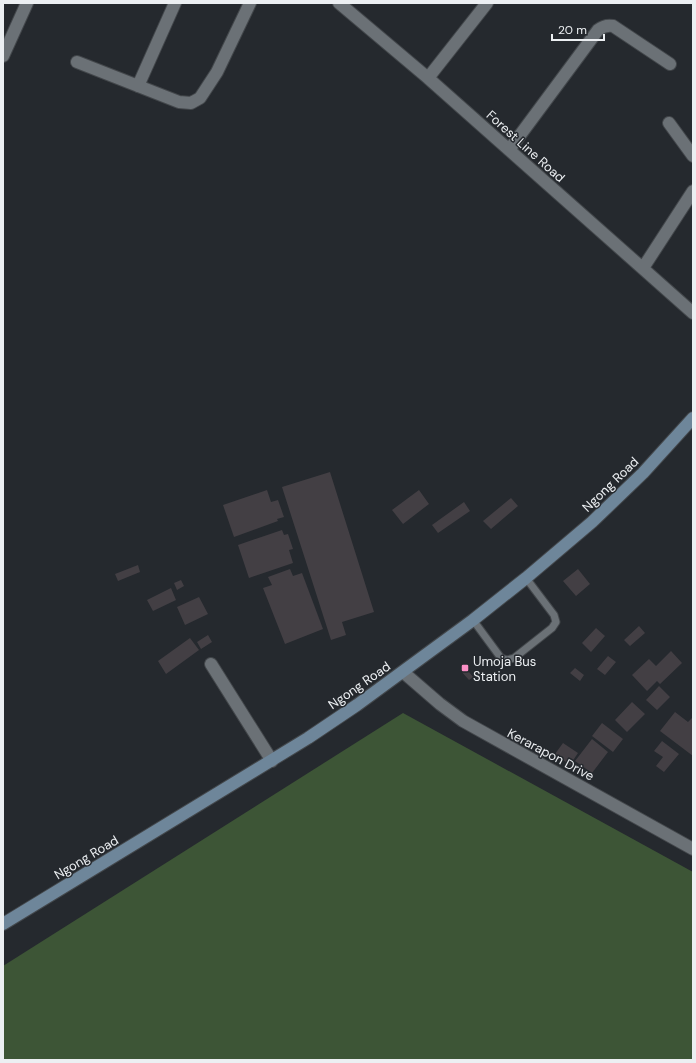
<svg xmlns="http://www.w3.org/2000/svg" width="696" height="1063" viewBox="0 0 696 1063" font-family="'DM Sans',sans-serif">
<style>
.green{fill:#3d5536}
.building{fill:#433f44}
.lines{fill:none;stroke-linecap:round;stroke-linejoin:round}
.lane-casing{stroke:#43474b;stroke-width:9}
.street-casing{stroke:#43474b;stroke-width:14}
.secondary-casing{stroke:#43474b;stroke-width:14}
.lane{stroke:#6b7176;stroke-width:7}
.street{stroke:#6b7176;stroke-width:12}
.secondary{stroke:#6e869a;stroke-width:12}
.poi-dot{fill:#fb8fc5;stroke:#25292e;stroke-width:1.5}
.labels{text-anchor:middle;stroke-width:3;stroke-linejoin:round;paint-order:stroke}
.street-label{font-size:13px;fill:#eceff2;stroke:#25292e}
.poi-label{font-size:13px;fill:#eceff2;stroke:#25292e;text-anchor:start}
</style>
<rect width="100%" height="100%" fill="#25292e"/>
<!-- green -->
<path class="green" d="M403,713L693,872V1060H3V966Z"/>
<!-- building -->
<path class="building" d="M330,472L374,612L342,622L346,635L331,640L282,487Z
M267,490L271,502L278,500L284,517L277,519L278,521L234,537L223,505Z
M419,490L429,504L403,524L392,510Z
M511,498L518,506L491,529L483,521Z
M464,502L470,511L438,533L432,525Z
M282,530L284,535L288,534L293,549L289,550L293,563L249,578L238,545Z
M138,565L140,572L118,581L115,574Z
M290,569L293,576L302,573L323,629L285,644L263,588L272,585L268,577Z
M578,569L590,584L576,596L563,581Z
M181,580L184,586L177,590L174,583Z
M171,588L176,600L153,611L147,600Z
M199,597L208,614L185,625L177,607Z
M639,626L645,633L630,646L624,640Z
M596,628L605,636L591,652L582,643Z
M208,635L212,642L201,649L197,642Z
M190,638L199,650L166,674L158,661Z
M671,651L682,663L660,684L657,681L647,691L632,675L649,659L656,666Z
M608,656L616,662L605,675L597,669Z
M464,666L473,677L469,680L460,670Z
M575,668L584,675L580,681L570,673Z
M659,686L670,697L657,710L646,700Z
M632,702L645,714L627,732L615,720Z
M675,712L688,722L692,718L693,719V756L660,731Z
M602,723L623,739L613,752L592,736Z
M592,739L608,752L592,773L575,761Z
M662,741L679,754L664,772L656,766L663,757L654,751Z
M563,743L578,753L570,765L555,754Z"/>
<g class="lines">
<!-- lane casing -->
<g class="lane-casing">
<path id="lane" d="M473,620L501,658L507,660L514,658L552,628L556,622L554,615L526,578"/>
</g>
<!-- street casing -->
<g class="street-casing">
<path id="street" d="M339,3L428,78L693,313
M3,56L27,3
M77,62L179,102L191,103L200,98L217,72L250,3
M428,78L487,3
M138,86L175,3
M669,123L693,156
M509,150L598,30C603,26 607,25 613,26L670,64
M643,268L693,191
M211,664L272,761
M403,672L440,704L463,721L693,849"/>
</g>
<!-- secondary casing -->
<g class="secondary-casing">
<path id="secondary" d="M3,924L308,738L357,705L473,620L526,578L592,522L643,473L693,418"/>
</g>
<!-- lane -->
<use href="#lane" class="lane"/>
<!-- street -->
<use href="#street" class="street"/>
<!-- secondary -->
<use href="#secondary" class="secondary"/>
</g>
<!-- markers -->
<rect class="poi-dot" x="461" y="664" width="8" height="8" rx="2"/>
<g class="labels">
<!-- street labels -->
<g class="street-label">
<text transform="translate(526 146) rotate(42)" y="5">Forest Line Road</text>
<text transform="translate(610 484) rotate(-44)" y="5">Ngong Road</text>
<text transform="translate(359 685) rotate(-35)" y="5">Ngong Road</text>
<text transform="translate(551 754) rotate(28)" y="5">Kerarapon Drive</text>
<text transform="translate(86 857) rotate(-31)" y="5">Ngong Road</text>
</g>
<!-- poi labels -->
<g class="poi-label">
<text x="473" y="666">Umoja Bus<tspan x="473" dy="15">Station</tspan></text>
</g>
</g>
<!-- border -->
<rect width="696" height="1063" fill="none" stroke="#eceff2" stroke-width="8"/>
<!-- scale -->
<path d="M552 34v6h52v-6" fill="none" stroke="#eceff2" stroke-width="2"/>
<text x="558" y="34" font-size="12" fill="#eceff2" stroke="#25292e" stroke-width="3" paint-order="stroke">20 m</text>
</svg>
